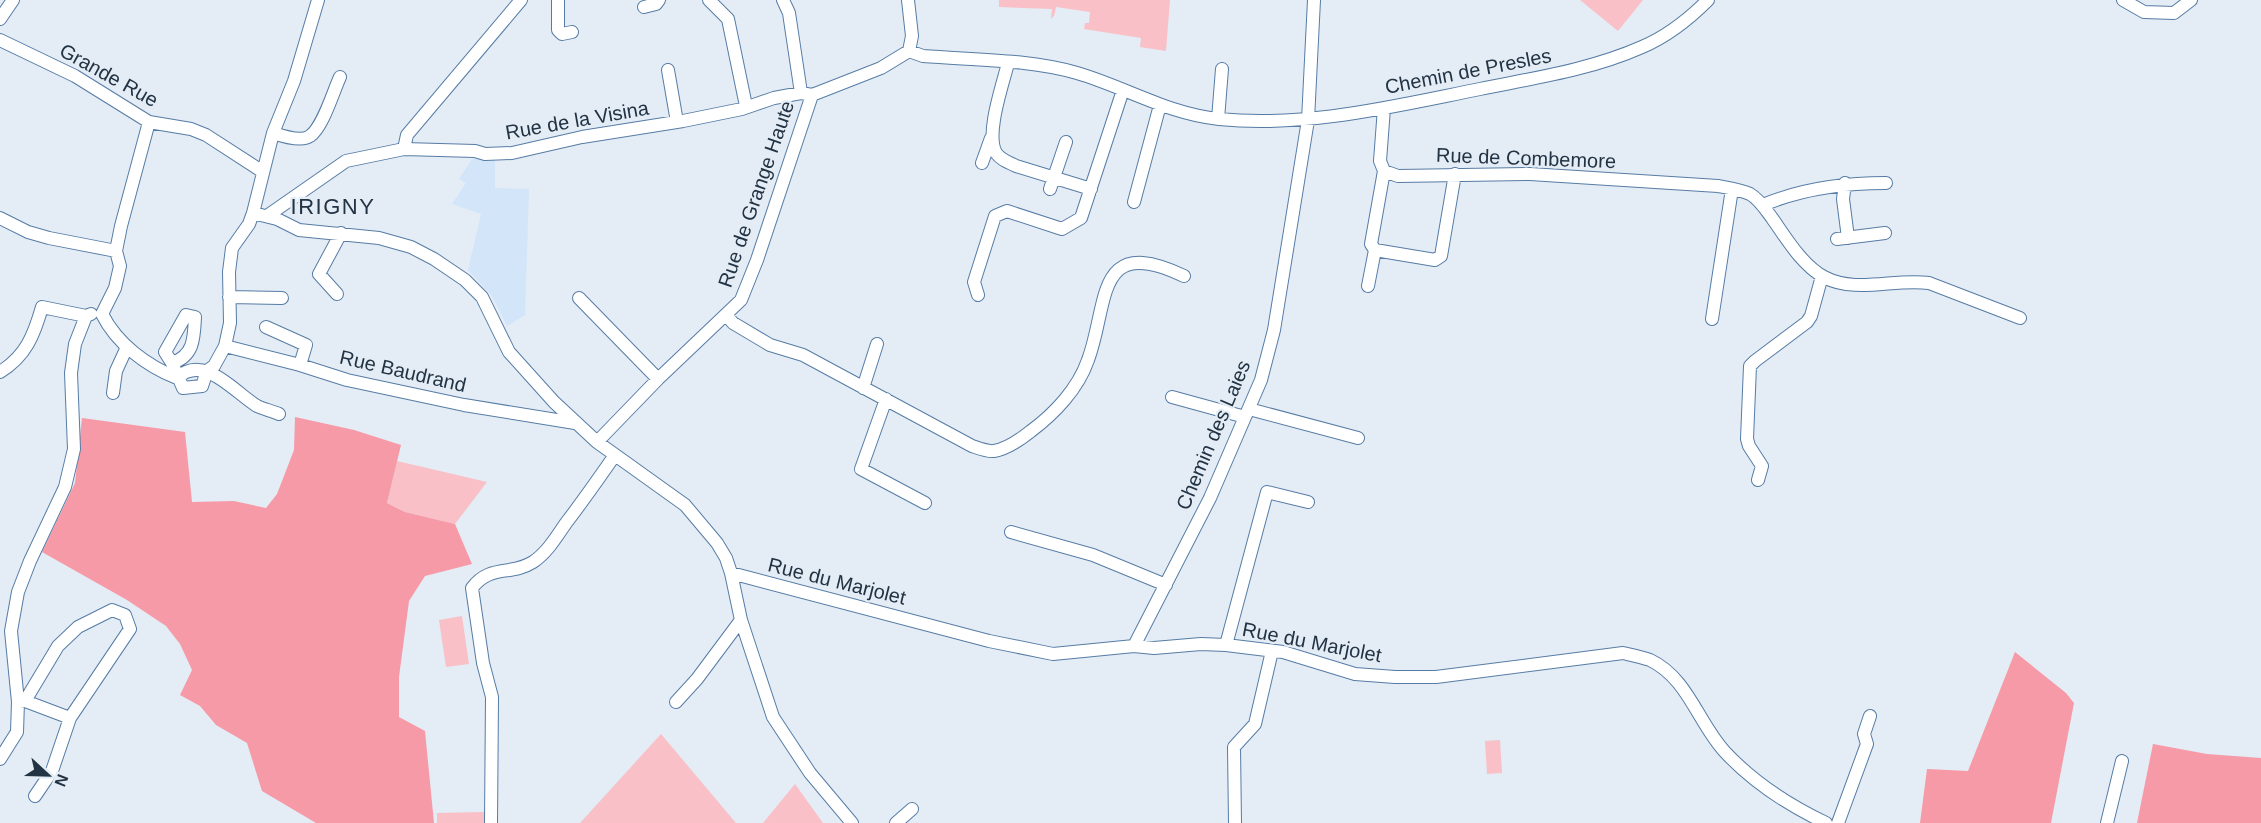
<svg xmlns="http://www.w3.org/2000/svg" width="2261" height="823" viewBox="0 0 2261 823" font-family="Arial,sans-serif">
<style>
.built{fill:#d2e5f9}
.green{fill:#f9c0c7}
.forest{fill:#f69aa7}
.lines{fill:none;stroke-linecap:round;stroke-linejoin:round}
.minor-casing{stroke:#567ca5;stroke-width:14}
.minor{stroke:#fff;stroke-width:12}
.labels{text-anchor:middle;stroke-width:4.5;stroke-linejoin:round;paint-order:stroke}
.street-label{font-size:20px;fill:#234;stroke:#e4ecf5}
.quarter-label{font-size:22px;letter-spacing:1.5px;fill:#234;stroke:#e4ecf5}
</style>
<rect width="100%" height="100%" fill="#e4ecf5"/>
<!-- built -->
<path class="built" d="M495,158V188L529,189L525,315L507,326L492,296L468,270L481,214L452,204L466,183L459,179L472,159Z"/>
<!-- green -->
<path class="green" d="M999,0H1170L1166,51L1140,47L1141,38L1084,29L1085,23H1089L1090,12L1056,7L1054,16L1051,19L1052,9L999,7Z
M1580,0H1643L1618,31Z
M397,461L487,482L455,524L405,512L387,503Z
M462,616L469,664L446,667L439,620Z
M661,734L736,823H580Z
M1500,740L1502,773L1487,774L1485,741Z
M795,784L823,823H763Z
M485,812V823H437V813Z"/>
<!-- forest -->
<path class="forest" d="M295,417L354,430L401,445L387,503L405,512L455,524L472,564L425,576L409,601L399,677V717L425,731L434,823H316L262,791L247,743L216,725L200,706L180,695L192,670L180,644L166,626L127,600L42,552L75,483L82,418L185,432L192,502L234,501L266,508L277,494L294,450Z
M2015,652L2066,693L2074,703L2051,823H1920L1927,769L1968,771Z
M2153,744L2207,754L2261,758V823H2137Z"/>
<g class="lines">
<!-- minor casing -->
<g class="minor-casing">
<path id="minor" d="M558,0V30L562,34L572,32
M709,0L728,19L746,106
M783,0L789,13L801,93
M908,0L912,36L909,51
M2123,0L2144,12L2174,13L2191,0
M644,7L656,4L659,0
M0,19L13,0
M0,40L75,76L149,122L191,129L206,135L263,172
M909,51L923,56C974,60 1028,59 1077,73C1125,87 1168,114 1219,119C1306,128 1394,106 1480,89C1534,78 1590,70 1642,47C1668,36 1688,20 1708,0
M1008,63C1003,84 985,134 996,153C1001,160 1008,162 1016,166L1091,189
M668,70L677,122
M1384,108L1380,161L1384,171L1398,176L1530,174L1718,186C1729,188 1741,190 1750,194C1759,199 1766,210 1772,218C1786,238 1802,265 1824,277C1856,294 1895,278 1929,283L2020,318
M1218,119L1222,69
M273,133C282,136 302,142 310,136C323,127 333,92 340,77
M404,149L407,135L521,0
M982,163L991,138
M1384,171L1371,244L1375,250L1435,260L1441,256L1455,174
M1845,183L1843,199L1848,238
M1050,189L1066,142
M1134,202L1160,105
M1763,205C1801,189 1845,183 1886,183
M253,213L277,219L299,230L379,238L411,247L434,259L465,280L482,297L509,352L554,402L597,442L685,505L717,543L726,558L731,573L741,620L773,717L810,773L852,823
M267,216L346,161L404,149L475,151L485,154L512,153L582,137L683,121L742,109L774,98L801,93L812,95L881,68L909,51
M0,218L28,232L49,238L116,251
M1837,239L1885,233
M1368,286L1375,250
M337,294L319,274L341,233
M978,295L974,282L995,216L1007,211L1062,229L1081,218L1123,90
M229,297L282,298
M579,298L658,379
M102,314L115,288L120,266L116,251L121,226L149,122
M102,314C117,344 147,366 177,378
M726,315L733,323L770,345L803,355L972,446C978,448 988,452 994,451C1007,449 1021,439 1031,431C1054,414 1078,389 1088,360C1109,304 1094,233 1184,276
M1712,319L1732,189
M266,327L306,345L300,365
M225,346L300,365L347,380L464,405L575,423
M172,363L165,352L186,315L195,317C194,338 194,356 172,363L183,388L202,386L207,371L214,366L225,346L230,323L229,272L232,248L249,224L253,213L273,133L294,81L318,0
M0,372C26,356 34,335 42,307L86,316L91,314
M177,378C204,353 234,392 257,406C263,409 272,411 279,414
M863,388L877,344
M113,393L116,371L127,347
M1172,397L1245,417
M886,399L861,469L925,503
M1249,409L1358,438
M597,442L658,379L741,300L757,260L812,95
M1758,480L1762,466L1749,446L1747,439L1750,366L1755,361L1807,322L1811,316L1822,276
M1011,532L1093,555L1166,585
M731,573L989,641L1053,654L1134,646L1154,648L1201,644L1226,645L1283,652L1355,674L1395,677H1436L1623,653C1632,655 1642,657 1650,660C1688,678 1698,723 1725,752C1754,783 1788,805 1826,823
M1226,645L1267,492L1308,502
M1134,646L1210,498L1261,380L1274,330L1308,120L1314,0
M18,702L25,701L70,718L130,629L125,615L112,610L78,627L58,646L25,701
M676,702L697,679L741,620
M0,759L17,732L18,702L11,631L18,592L30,561L65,487L74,449L71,373L75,344L86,316
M35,796L52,771L70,718
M491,823L492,697L483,663L472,588C490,564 511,576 533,562C547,553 557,536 566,523C583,501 599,478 615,455
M896,823L912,809
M1235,823L1234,747L1255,724L1272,651
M1838,823L1867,744L1864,734L1870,716
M2107,823L2122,761"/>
</g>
<!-- minor -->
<use href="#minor" class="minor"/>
</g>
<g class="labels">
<!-- street labels -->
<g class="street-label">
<text transform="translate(1468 71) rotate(-11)" y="7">Chemin de Presles</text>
<text transform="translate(109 75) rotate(29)" y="7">Grande Rue</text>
<text transform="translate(577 120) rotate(-10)" y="7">Rue de la Visina</text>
<text transform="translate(1526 158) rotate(2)" y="7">Rue de Combemore</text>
<text transform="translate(756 194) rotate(-71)" y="7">Rue de Grange Haute</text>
<text transform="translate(403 371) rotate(13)" y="7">Rue Baudrand</text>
<text transform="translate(1213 435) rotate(-67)" y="7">Chemin des Laies</text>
<text transform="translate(837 581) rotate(14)" y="7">Rue du Marjolet</text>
<text transform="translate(1312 642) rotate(11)" y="7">Rue du Marjolet</text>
</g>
<!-- quarter labels -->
<g class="quarter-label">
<text x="333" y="214">IRIGNY</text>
</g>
</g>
<!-- north arrow -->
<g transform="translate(48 775) rotate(112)" stroke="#e4ecf5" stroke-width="4.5" paint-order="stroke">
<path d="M0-4.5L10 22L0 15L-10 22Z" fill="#223344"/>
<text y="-9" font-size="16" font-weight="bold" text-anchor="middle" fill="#223344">N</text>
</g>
</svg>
